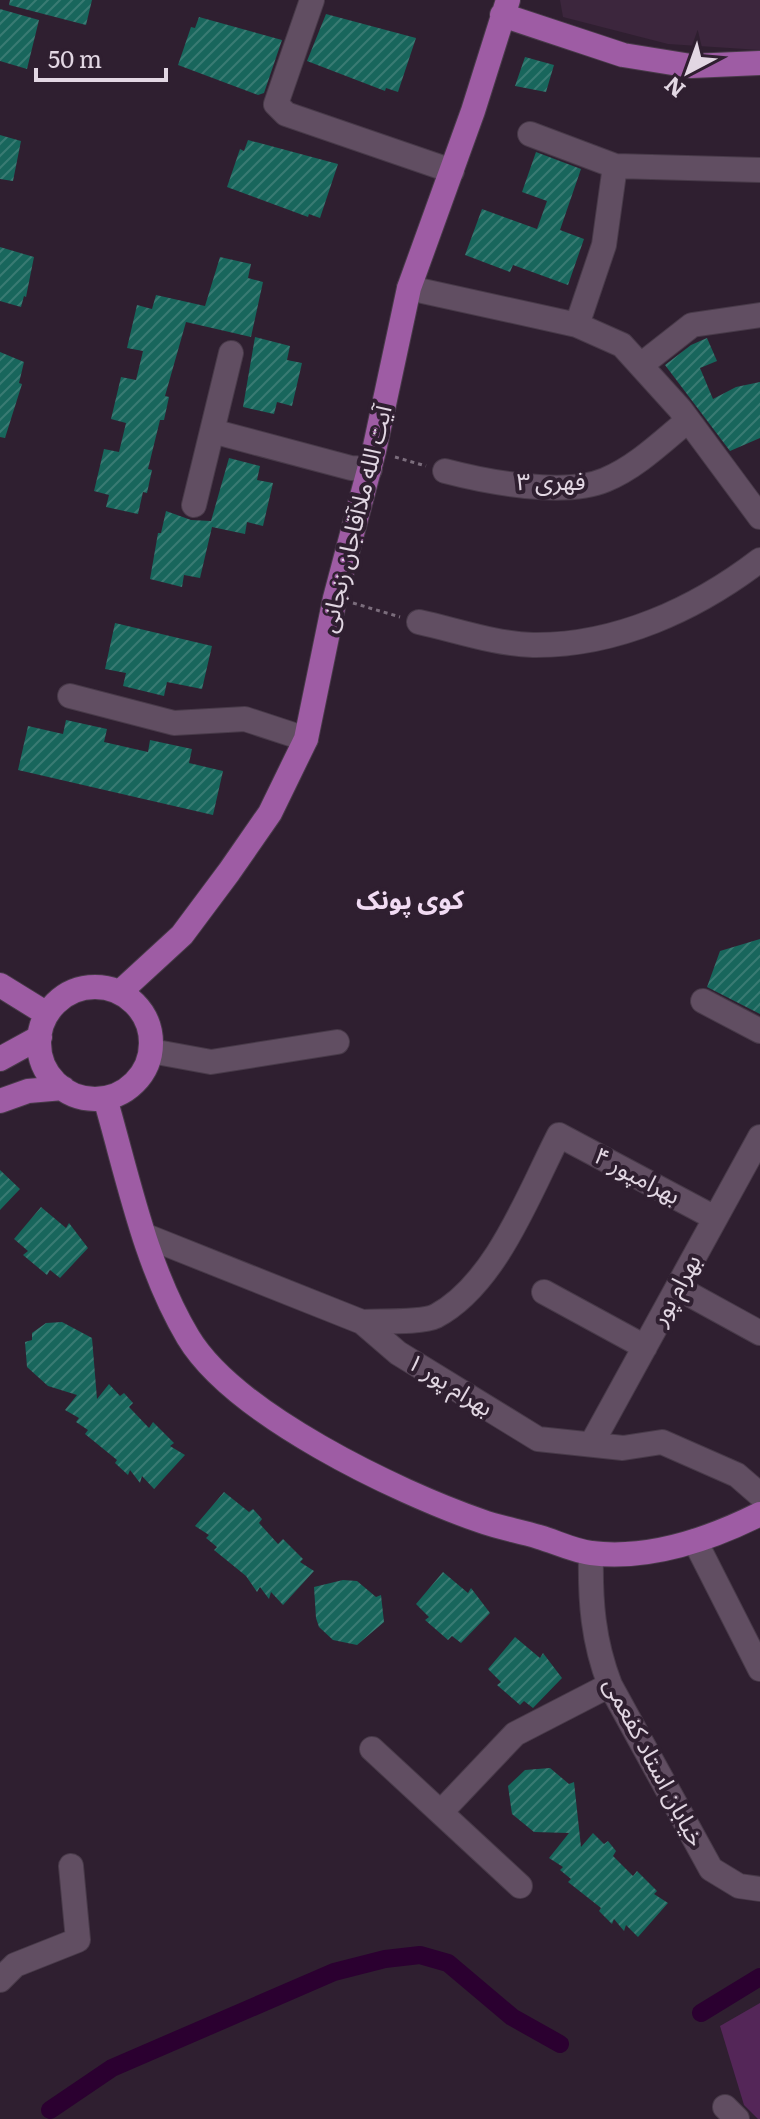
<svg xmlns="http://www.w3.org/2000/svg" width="760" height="2119" viewBox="0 0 760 2119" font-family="Literata,'Noto Sans Arabic',serif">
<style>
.built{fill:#3c263d}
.garden{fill:#542658}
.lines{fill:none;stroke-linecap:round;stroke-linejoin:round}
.canal{stroke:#2b0030;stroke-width:18}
.building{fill:url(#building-hatch)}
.minor-casing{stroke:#483a49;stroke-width:26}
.major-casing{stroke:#483a49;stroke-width:26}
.path{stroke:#7b6d7c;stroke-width:3;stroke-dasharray:4 4;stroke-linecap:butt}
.minor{stroke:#614e62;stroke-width:24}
.major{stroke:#9e5ca4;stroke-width:24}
.labels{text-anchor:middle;stroke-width:8;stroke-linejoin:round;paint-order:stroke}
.street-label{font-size:24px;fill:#e2d7e3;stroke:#2f1f30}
.neighbourhood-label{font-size:26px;font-weight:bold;fill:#f1dbf3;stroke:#2f1f30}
</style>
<defs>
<pattern id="building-hatch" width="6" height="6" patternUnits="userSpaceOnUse" patternTransform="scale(2)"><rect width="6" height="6" fill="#18665c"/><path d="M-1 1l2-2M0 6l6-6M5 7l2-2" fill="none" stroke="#397b73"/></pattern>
</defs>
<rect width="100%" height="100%" fill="#2f1f30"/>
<!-- built -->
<path class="built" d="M560,0H760V50L668,44L563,17Z"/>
<!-- garden -->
<path class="garden" d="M760,2003V2119H758L744,2105L720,2026Z"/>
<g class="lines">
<!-- canal -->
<path class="canal" d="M701,2013L760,1977
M50,2110L112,2068L334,1972L385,1959L420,1955L448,1963L512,2017L560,2044"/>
</g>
<!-- building -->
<path class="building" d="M10,0H92L86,25L9,5Z
M0,9L39,20L27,69L0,61Z
M326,14L416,38L398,92L386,88L385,91L307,61Z
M199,17L282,40L264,93L258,95L178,65L191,27L195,28Z
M525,57L554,65L546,92L515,86Z
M0,135L21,141L13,181L0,179Z
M248,140L338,164L320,218L309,214L308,217L227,187L240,149L244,151Z
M536,152L581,169L560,230L584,239L568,285L513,265L510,272L465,255L482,209L537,229L547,201L522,192Z
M0,247L34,257L26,297L24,296L21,307L0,301Z
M220,257L251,264L248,278L263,282L251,337L186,322L165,396L169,397L164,420H160L148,469L152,470L147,493L143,492L138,514L106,507L109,495L94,491L104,449L119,452L126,423L111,419L121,377L136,380L143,351L127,348L137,305L152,309L156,295L205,306Z
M255,337L290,346L287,360L302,363L292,406L277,402L274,414L243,407Z
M707,338L717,361L700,368L713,399L736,387L760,382V438L730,451L665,365L691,345Z
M0,352L24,362L19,383L22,384L5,438L0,437Z
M229,458L260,466L257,480L273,483L263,526L247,522L245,534L212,527L200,578L184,575L182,587L150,579L158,533H161L166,511L191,520L211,521Z
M115,623L212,646L202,689L167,682L164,696L123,686L126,673L105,669Z
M66,720L107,729L104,742L148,752L150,740L192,749L189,763L223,771L213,815L18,770L28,726L63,734Z
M760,939V1014L707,987L720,951Z
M0,1170L20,1189L0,1210Z
M41,1207L66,1228L69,1223L88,1248L60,1278L50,1270L47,1275L23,1255L28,1251L14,1239Z
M62,1322L92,1338L97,1399L109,1384L120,1396L124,1393L133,1403L129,1407L149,1428L153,1422L174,1443L170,1446L185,1455L154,1489L142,1476L140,1483L130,1470L128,1475L115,1463L117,1460L85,1434L88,1430L76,1422L79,1418L65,1410L77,1395L48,1386L27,1367L25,1342L32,1340V1333L46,1323Z
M224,1492L249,1512L253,1509L262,1519L259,1523L278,1544L283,1539L303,1559L300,1562L314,1571L283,1605L271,1592L269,1599L260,1587L257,1592L246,1576L214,1550L217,1547L206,1538L209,1535L195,1526Z
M443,1572L468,1593L471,1588L490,1613L461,1643L452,1636L448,1640L425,1620L429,1617L416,1604Z
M343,1580L357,1581L376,1597L381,1595L384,1622L357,1645L333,1640L319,1627L316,1618L314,1587Z
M515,1637L540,1658L543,1653L562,1678L533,1708L524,1701L520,1705L497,1685L501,1682L488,1669Z
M550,1768L569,1784L574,1782L581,1847L593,1833L604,1844L608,1841L616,1851L613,1856L633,1876L637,1871L657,1891L654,1894L668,1903L638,1937L626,1925L624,1931L614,1919L612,1924L599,1911L601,1908L568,1882L571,1879L560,1870L563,1867L549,1858L569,1833L534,1832L512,1814L508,1786L525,1770Z"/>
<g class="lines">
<!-- minor casing -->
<g class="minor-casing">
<path id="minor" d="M312,0L276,104L286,114L452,171
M530,134L615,166L760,170
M409,288L577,325L622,345L680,409L760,517
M577,325L604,245L615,166
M641,365L692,325L760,315
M212,431L351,468L370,469
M445,471C487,482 565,497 605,480C635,468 662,442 686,422
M194,505L231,353
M419,622C456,630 495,644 533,645C616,646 696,609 760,560
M70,696L174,723L245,719L306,739
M703,1001L760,1031
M151,1051L211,1062L337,1042
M146,1236L362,1322L398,1353L538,1439L623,1448L662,1442L737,1475L760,1495
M678,1288L760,1333
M544,1292L645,1347
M362,1322C379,1321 422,1323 436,1316C496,1284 529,1193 559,1135L715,1218
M592,1443L760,1137
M695,1541L760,1669
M591,1553C590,1601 593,1641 610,1685L711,1869L739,1886L760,1889
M372,1749L520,1886
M441,1812L515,1734L610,1685
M0,1980L15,1965L78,1940L71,1866
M725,2107L737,2119"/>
</g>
<!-- major casing -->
<g class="major-casing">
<path id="major" d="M502,15L623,55L691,66L760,63
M0,985L47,1014
M39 1043a56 56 0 1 1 112 0a56 56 0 1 1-112 0Z
M120,992L182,935L229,872L270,813L306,739L335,598L374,451L409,288L473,111L508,0
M0,1059L40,1037
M105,1098C128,1177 145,1265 188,1337C234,1414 397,1492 481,1521C500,1528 520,1531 539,1537C556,1542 574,1551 591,1553C648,1560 710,1539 760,1514
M0,1101L28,1091L63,1088"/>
</g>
<!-- path -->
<path class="path" d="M395,457L426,466
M353,603L400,617"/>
<!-- minor -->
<use href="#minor" class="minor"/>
<!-- major -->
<use href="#major" class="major"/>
</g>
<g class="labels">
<!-- street labels -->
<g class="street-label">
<text x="551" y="490">فهری ۳</text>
<text transform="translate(356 519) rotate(-76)" y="8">آیت الله ملاآقاجان زنجانی</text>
<text transform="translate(637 1176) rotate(28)" y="8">بهرامپور ۴</text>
<text transform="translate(676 1290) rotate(-61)" y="8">بهرام پور</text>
<text transform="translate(450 1385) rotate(32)" y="8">بهرام پور ۱</text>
<text transform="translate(654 1762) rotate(62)" y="8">خیابان استاد کفعمی</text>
</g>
<!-- neighbourhood labels -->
<g class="neighbourhood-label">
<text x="410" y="909">کوی پونک</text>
</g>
</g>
<!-- north arrow -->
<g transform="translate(688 72) rotate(221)" stroke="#2f1f30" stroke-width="6" paint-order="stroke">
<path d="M0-6L14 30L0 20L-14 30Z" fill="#e2d7e3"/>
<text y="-12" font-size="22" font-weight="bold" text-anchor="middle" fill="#e2d7e3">N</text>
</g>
<!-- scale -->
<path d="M36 68v12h130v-12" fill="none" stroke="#e2d7e3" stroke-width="4"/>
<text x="48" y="68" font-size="24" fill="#e2d7e3" stroke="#2f1f30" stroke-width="6" paint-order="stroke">50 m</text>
</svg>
